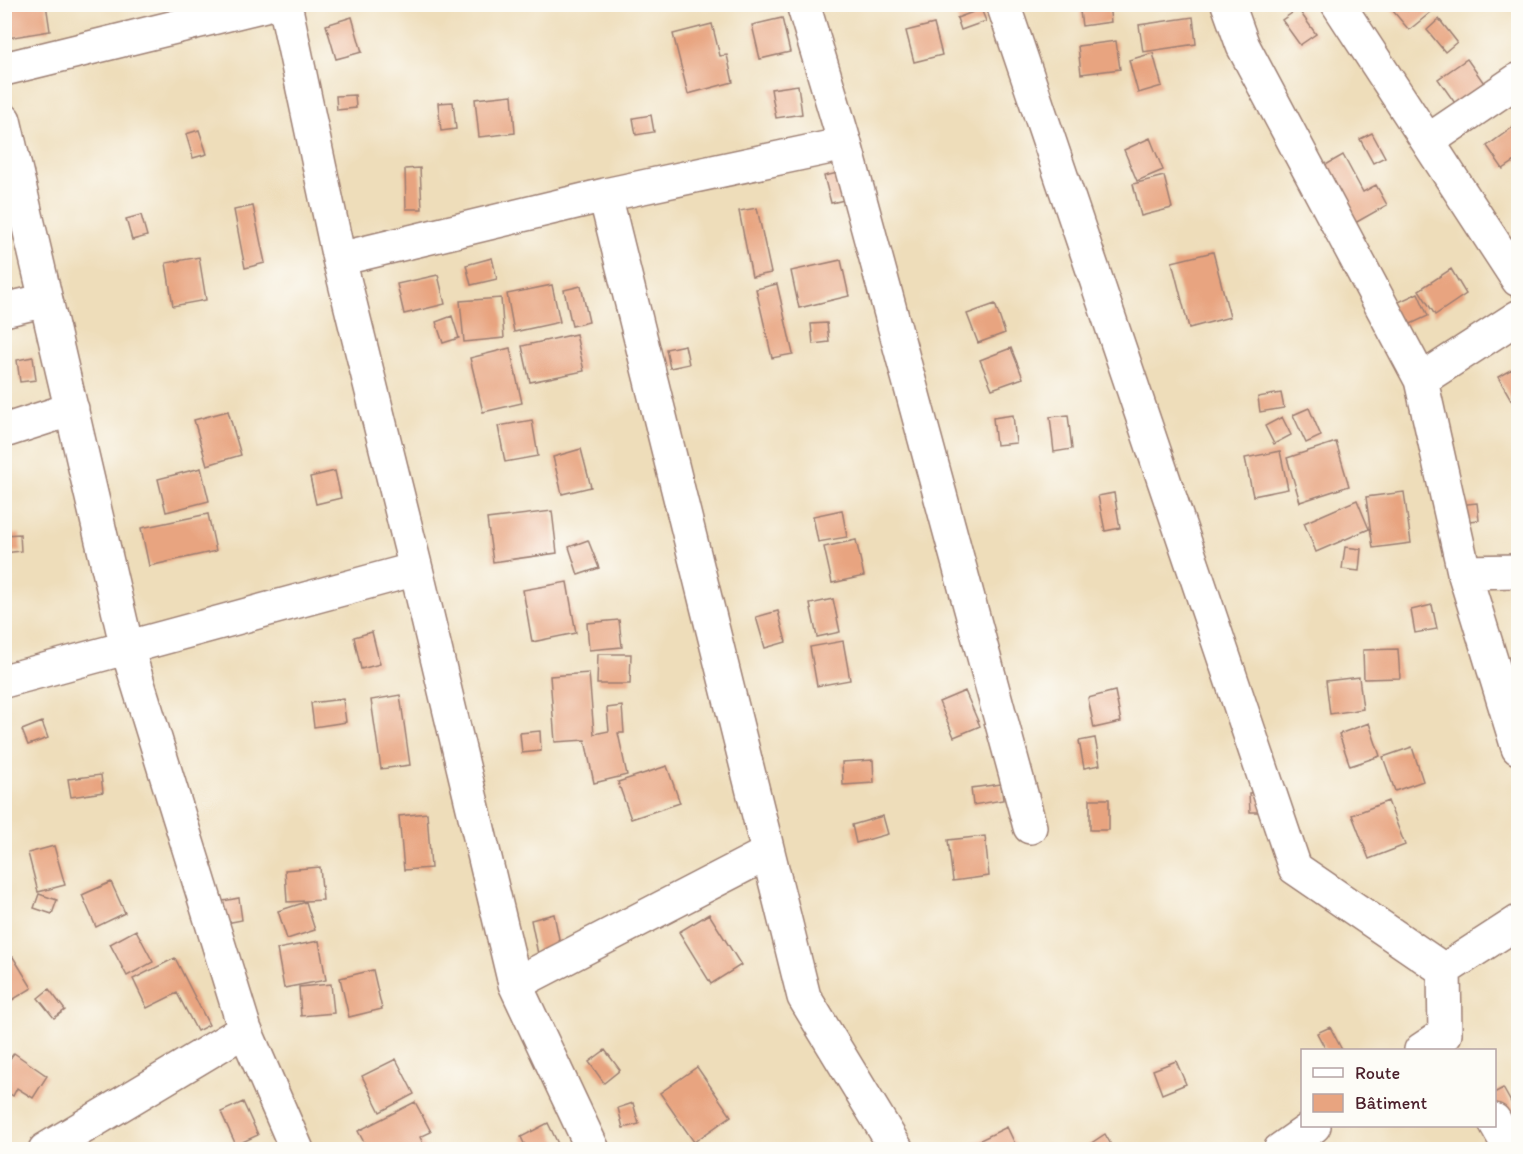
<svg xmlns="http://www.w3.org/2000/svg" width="1523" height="1154" viewBox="0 0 1523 1154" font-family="Itim,sans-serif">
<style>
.building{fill:#e8a480}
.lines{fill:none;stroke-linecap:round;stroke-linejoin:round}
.minor-casing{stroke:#9c7e72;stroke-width:36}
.minor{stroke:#fff;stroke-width:33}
</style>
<rect width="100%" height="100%" fill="#fdfcf7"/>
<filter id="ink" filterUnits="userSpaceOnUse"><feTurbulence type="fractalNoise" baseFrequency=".0167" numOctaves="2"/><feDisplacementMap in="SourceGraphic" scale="12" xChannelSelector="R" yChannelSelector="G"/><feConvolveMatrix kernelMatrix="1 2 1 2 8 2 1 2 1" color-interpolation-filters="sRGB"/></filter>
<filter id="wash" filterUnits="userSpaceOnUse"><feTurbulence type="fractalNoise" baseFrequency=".008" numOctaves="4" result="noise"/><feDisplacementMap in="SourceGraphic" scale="24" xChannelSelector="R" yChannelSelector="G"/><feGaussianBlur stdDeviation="1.35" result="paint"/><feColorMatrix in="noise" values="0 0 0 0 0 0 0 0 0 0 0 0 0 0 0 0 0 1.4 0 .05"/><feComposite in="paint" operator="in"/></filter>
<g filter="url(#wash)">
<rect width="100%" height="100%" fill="#eeddba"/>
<g id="blocks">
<!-- building -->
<path class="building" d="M4,4H46L50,31L8,38Z
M1079,4H1109L1111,22L1082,26Z
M1388,5H1433L1436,8L1409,30Z
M981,9L986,21L961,30L957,18Z
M1298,9L1316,34L1300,45L1282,20Z
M352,17L362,52L336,59L326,25Z
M1193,17L1196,44L1143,52L1139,25Z
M782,18L790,52L760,59L752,25Z
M1439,19L1457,42L1445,52L1427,30Z
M712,24L720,56L727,55L733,82L688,94L673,34Z
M934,24L942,55L914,62L906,31Z
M1116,41L1120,69L1081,74L1078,46Z
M1153,53L1162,86L1138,93L1129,60Z
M1467,59L1486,86L1457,106L1438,79Z
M798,85L802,114L776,118L771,89Z
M355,95L356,108L337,110L336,96Z
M512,95L515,133L479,137L475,99Z
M453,102L456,129L441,131L438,103Z
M651,115L654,132L636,135L633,118Z
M1513,127L1518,135V159L1503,169L1487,146Z
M199,130L207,154L193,158L186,134Z
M1372,133L1385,157L1373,163L1360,139Z
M1150,138L1163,170L1137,181L1124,150Z
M1343,155L1363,192L1376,185L1387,205L1355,223L1310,174Z
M420,168L422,209H406L405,169Z
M843,172L849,199L831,203L824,176Z
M1164,176L1172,208L1141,216L1133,184Z
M253,206L265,263L245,268L234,210Z
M757,208L771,273L752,277L739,211Z
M141,215L147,236L132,240L126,219Z
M1213,252L1230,317L1189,328L1172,262Z
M199,257L206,300L173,306L166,263Z
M492,258L497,279L471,285L466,265Z
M841,260L849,296L799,308L791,271Z
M1451,269L1466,294L1435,315L1419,290Z
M438,275L445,304L404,314L397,284Z
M777,284L793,354L772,358L756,289Z
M552,285L560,322L514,332L507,294Z
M581,286L589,322L572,326L564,290Z
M1418,293L1428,316L1400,329L1390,306Z
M501,298L504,338L464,342L460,301Z
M995,304L1005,333L978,343L967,314Z
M452,316L459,338L443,343L436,322Z
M827,323L829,342L813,344L811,324Z
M576,334L584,371L530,382L522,346Z
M685,345L689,364L670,368L666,349Z
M510,348L522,403L483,412L470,358Z
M1011,348L1023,378L992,389L980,360Z
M33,357L36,380L20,382L17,360Z
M1512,369L1518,380V406L1516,408L1498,377Z
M1281,393L1284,408L1260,412L1258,397Z
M1309,408L1321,436L1306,443L1293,415Z
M228,411L241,455L207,465L194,420Z
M1013,415L1016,443L996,445L993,418Z
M1068,415L1072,449L1054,452L1050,417Z
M1282,417L1291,435L1274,444L1265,426Z
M532,420L538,456L505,462L498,426Z
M1336,442L1349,486L1300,502L1287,458Z
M581,449L591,487L562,494L553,457Z
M1280,451L1288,489L1253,496L1245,458Z
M201,468L209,501L166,512L158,479Z
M335,471L341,498L316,504L310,477Z
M1404,492L1411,543L1373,548L1366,497Z
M1114,493L1120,528L1105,531L1098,496Z
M1357,500L1369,529L1316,552L1304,523Z
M1477,503L1479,520L1459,522L1457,505Z
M842,510L847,537L818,542L813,516Z
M552,511L557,553L493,562L487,519Z
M208,514L216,551L149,566L141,528Z
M20,534L21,551L4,553V535Z
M588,540L599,568L578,575L569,547Z
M856,540L864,576L832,583L824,547Z
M1345,547L1361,549L1359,571L1342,569Z
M567,582L576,633L532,642L523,590Z
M833,599L840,632L817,637L810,604Z
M1432,605L1437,629L1415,633L1411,610Z
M778,611L786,642L765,648L756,617Z
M619,620L622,647L589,650L587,623Z
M372,632L380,664L361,669L354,637Z
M843,641L850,680L817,686L810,647Z
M1398,649L1400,678L1364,679L1363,650Z
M598,654H631L630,684H597Z
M589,673L594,734L609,731L607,708L622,706L624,733H618L627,775L594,783L585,740L555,742L550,676Z
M1359,677L1363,709L1330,714L1326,681Z
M965,691L980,726L954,737L939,702Z
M1115,691L1121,722L1094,728L1088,698Z
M400,695L410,765L381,769L371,700Z
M343,699L346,722L314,727L311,703Z
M42,722L48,738L28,745L22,730Z
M1369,723L1380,756L1350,766L1339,734Z
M540,731L541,751L522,753L520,733Z
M1095,738L1100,765L1084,768L1079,741Z
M1412,747L1423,781L1395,791L1383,757Z
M873,760L874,783L843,785L842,762Z
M667,766L680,803L631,819L618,782Z
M101,775L103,792L71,797L68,779Z
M1001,784L1003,800L973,805L971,788Z
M1264,792L1265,812H1250L1249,793Z
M1090,799H1109V830H1090Z
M1388,801L1405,845L1369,859L1352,815Z
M427,813L431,868L404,870L399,816Z
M883,816L888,834L856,843L852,825Z
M985,836L989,876L953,881L948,840Z
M54,846L65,885L38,892L28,853Z
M320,867L323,900L287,902L285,870Z
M111,882L125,913L96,927L82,895Z
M39,894L57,900L52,914L34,908Z
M239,898L242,920L226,923L223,901Z
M306,902L315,930L287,939L278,911Z
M554,914L563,959L540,964L531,920Z
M709,914L741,965L711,984L679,932Z
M136,930L153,962L127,976L110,944Z
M319,941L326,980L284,988L277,949Z
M13,957L32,988L4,1005V962Z
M175,958L209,1025L197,1031L177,993L147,1008L133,979Z
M373,970L382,1009L349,1017L340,978Z
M331,984L334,1013L301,1016L299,987Z
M49,989L65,1010L54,1018L38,998Z
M1330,1027L1342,1050H1326L1317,1033Z
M605,1050L620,1070L604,1083L589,1062Z
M14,1053L47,1076L33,1098L17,1088L13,1096L4,1090V1067Z
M396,1059L414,1094L380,1112L362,1076Z
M1176,1061L1186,1084L1162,1094L1153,1070Z
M697,1067L731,1116L694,1142L660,1093Z
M1503,1088L1518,1115L1494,1130V1093Z
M243,1102L258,1135L236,1145L221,1112Z
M415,1102L431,1132L420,1137L426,1150H368L358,1131Z
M633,1103L639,1124L623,1128L618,1108Z
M548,1123L561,1150H527L521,1137Z
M1007,1127L1018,1150H975L972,1144Z
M1105,1134L1114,1150H1081Z"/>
</g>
</g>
<g filter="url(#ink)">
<use href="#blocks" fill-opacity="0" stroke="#9c7e72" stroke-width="1.5"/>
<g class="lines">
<!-- minor casing -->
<g class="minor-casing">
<path id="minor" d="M285,4L339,259L416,569L515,984L593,1150
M803,4L845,144L1030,827
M1003,4L1295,868L1444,970
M1228,4L1243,46L1421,380L1464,572L1518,748
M1338,4L1518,280
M4,69L269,4
M4,120L127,648L245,1030L297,1150
M1428,141L1518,80
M605,195L804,997L897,1150
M339,259L605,195L845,144
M4,310L46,300
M1421,380L1518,317
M4,431L72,409
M1464,572L1518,571
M4,681L416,569
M515,984L768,853
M1421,1050L1445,1034L1444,970L1518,922
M1494,1120L1511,1150
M45,1150L245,1030
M1280,1150L1314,1126"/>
</g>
<!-- minor -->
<use href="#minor" class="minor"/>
</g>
</g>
<!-- margin -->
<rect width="1523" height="1154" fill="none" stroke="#fdfcf7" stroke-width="24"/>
<!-- legend -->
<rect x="1301" y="1049" width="195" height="78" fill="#fdfcf7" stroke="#b5a4a5" stroke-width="1.5"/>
<rect x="1313" y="1068" width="30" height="9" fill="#ffffff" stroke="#b5a4a5" stroke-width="1.5"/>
<text x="1355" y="1079" font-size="18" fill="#4a1f2b">Route</text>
<rect x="1313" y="1094" width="30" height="18" fill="#e8a480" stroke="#b5a4a5" stroke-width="1.5"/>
<text x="1355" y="1109" font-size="18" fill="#4a1f2b">Bâtiment</text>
</svg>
